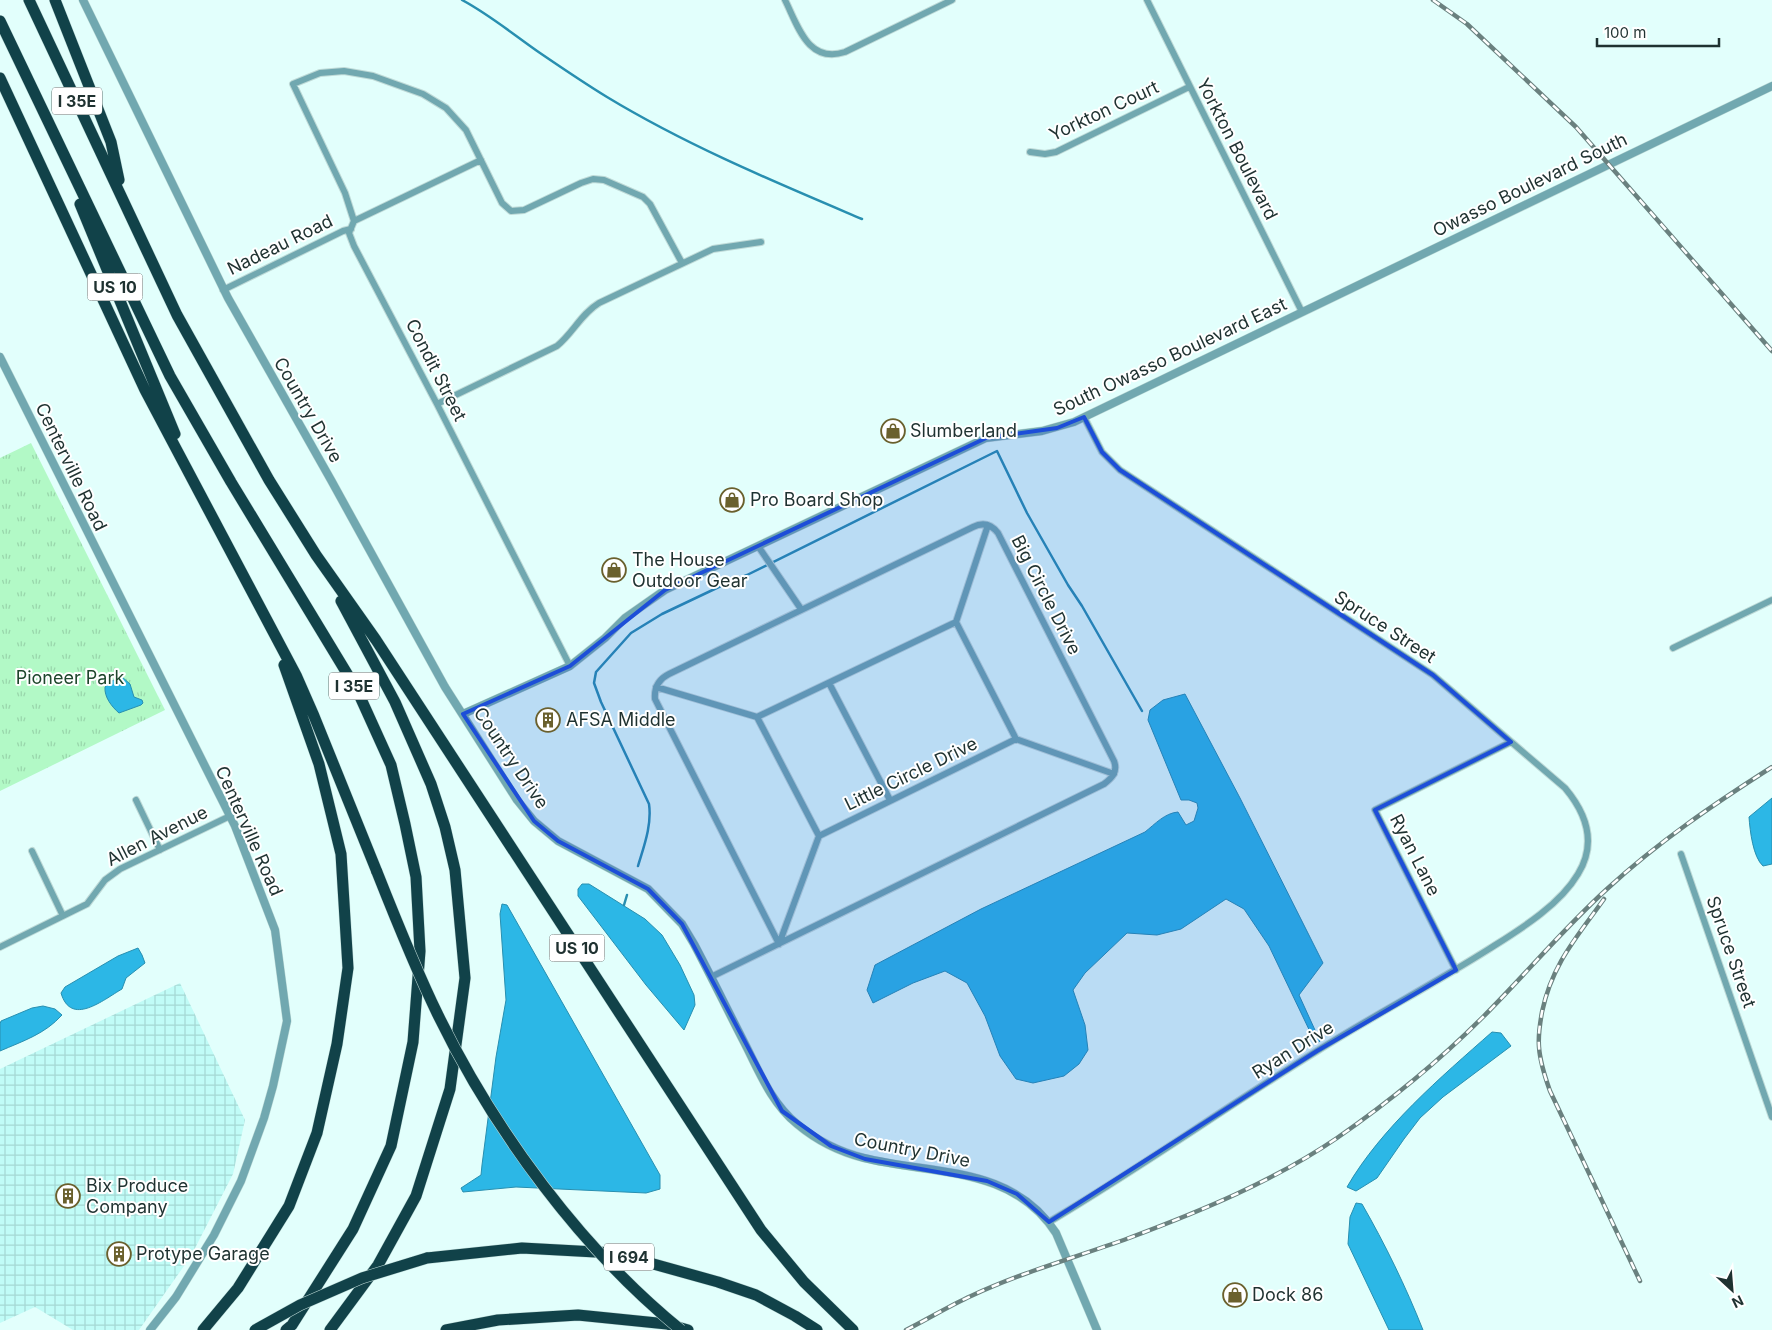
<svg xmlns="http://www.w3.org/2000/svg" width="1772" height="1330" viewBox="0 0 1772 1330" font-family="Inter,sans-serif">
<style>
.industrial{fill:url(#industrial-grid)}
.park{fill:url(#park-tufts)}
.water{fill:#2cb7e6;stroke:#288fb0}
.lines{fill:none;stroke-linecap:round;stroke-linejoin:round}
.stream{stroke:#288fb0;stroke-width:2.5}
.minor-casing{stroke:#bfdad7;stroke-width:8}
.tertiary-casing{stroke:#bfdad7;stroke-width:9}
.motorway-casing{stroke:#bfdad7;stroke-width:12}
.minor{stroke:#71a8b0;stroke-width:6}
.tertiary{stroke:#71a8b0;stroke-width:8}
.motorway{stroke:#114249;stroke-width:11}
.rail-casing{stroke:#6a817f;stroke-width:4.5}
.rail{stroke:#fff;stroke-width:2.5;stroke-dasharray:8;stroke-linecap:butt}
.motorway-bridge-casing{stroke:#bfdad7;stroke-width:12;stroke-linecap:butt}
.motorway-bridge{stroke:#114249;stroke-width:11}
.marked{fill:#1d4ed8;fill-opacity:0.2;stroke:#1d4ed8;stroke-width:4;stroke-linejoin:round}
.labels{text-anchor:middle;stroke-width:4;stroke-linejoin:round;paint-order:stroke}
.shield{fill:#fff;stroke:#62706f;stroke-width:1}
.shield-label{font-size:16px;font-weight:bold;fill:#1f3231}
.street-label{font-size:18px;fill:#1f3231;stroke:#fff}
.poi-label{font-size:18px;fill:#1f3231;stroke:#fff;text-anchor:start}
.park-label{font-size:18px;fill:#1e462c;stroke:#fff}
</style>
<defs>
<pattern id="industrial-grid" width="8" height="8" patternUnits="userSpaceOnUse" patternTransform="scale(1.25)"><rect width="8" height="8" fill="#c1fcf7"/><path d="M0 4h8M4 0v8" fill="none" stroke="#a5d8d4"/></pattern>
<pattern id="park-tufts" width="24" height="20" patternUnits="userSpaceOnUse" patternTransform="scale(1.25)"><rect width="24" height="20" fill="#b2f9c6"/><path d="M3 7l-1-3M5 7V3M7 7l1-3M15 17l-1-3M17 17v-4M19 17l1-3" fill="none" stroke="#99d6ab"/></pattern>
</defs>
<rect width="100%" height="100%" fill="#e2fffc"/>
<!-- industrial -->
<path class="industrial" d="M180,983L245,1120L233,1174L191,1256L139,1330H73L35,1307L0,1323V1069Z"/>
<!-- park -->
<path class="park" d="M31,443L165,710L0,791V458Z"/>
<!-- water -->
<path class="water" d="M121,676L130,684L134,697L142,700L143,703L141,705L119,713C112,707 104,697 105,687L112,681Z
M1185,694L1240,798L1323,963L1299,995L1320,1041L1318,1043L1315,1042L1269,946L1244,909L1226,899L1181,929L1157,935L1127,933L1085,973L1073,990L1085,1025L1088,1050L1079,1064L1064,1076L1033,1083L1016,1079L1000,1056L985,1016L967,983L945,971L913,983L873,1003L867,990L875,965L981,909L1145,832C1155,824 1165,813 1178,812L1186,825L1194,821L1198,808L1197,803L1189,800H1181L1148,720L1150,710L1163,700Z
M1772,798V864L1763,866C1753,857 1750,831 1749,817Z
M582,884H589L645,919L662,935L680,965L694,995L695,1005L684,1030L646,985L578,896V889Z
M502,904L507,905L660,1175V1189L646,1193L516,1187L463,1192L461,1188L481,1175L482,1165L496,1057L506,1000L500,914Z
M138,948L142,955L145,963L126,978L122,989C103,1000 71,1027 61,993L65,987L118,956Z
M43,1006L55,1009L62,1015C45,1034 23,1041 0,1051V1024L1,1021L32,1008Z
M1492,1032L1501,1033L1511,1046L1443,1097L1420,1118L1404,1139L1377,1178L1356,1191L1347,1187C1381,1128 1441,1077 1492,1032Z
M1356,1203L1362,1204C1385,1244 1406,1287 1423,1330H1389L1348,1244L1350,1217Z"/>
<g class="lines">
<!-- stream -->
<path class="stream" d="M462,0C490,15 514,35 540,53C562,68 584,83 607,97C688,146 775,182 862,219
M638,866C644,846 652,825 649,804L601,702L594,683L596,672L631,633L662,614L721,586L747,575L997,451L1027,513L1068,585L1082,606L1142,711
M624,905L627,895"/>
<!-- minor casing -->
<g class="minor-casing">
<path id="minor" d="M785,0C798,26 808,64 845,52L952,0
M1147,0L1302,312
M1030,152L1045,154L1056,152L1189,87
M354,221L481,160
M223,290L343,231L351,229
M437,404L557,346C573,333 581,314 599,303L713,249L761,242
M988,525L956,622L1016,739L1114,774
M758,546L801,609
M1673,648L1772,600
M570,666L437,404L354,246L349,233L354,221L345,193L293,84L320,73L344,71L373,76L423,94L446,108L466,130L502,203L511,211L524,210L581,183L593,179L604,180L643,197L650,204L682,263
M829,683L890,800
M656,687L757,717L956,622
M757,717L819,836
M136,800L160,850
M32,851L63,916
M1681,854L1772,1117
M779,944L819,836L1016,739
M0,947L87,904L105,880L120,869L230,816
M1456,970L1375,810L1511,742
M711,977L1104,784C1112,778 1118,772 1114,761L998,533C991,524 983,522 973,527L669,674C659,679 654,687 655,699L779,944
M1049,1222C1140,1168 1226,1107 1317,1051C1373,1016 1432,985 1489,949C1519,930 1559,906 1578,874C1597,843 1586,813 1565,788L1433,675L1120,470L1102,452L1084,417"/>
</g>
<!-- tertiary casing -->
<g class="tertiary-casing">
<path id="tertiary" d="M83,0L228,298L331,480L445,687L517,800L534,821L558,841L648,889L682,924L694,944C711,976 727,1009 744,1042C759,1071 771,1103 797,1124C816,1140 840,1152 864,1158C933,1175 1012,1165 1056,1233L1097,1330
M0,357L235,826L275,930L287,1021L273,1086L264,1118L241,1181L214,1235L176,1297L150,1330
M463,714L570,666L605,638L625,618L665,590L986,438L1042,431L1074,422L1772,86"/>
</g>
<!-- motorway casing -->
<g class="motorway-casing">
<path id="motorway" d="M29,0L177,315L269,480L316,555L376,640L761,1230L804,1282L853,1330
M55,0L111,142L119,180
M0,21L170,376L231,482L357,690L391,765L405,824L416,877L420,951L413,1042L391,1146L353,1229L292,1325L286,1330
M0,78L145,390L296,675L314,716L377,872
M80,204L175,434
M427,1258L522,1248L614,1253L718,1282L756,1295L795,1316L817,1330
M203,1330L238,1288L289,1206L317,1133L337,1044L348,968L341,854L319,764L284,665
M330,1330L378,1265L416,1196L450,1089L465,978L455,870L445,827L431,784L395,702L341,601
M446,1330L498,1320L578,1315L667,1324L688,1330"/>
</g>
<!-- minor -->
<use href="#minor" class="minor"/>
<!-- tertiary -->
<use href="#tertiary" class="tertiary"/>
<!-- motorway -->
<use href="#motorway" class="motorway"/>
<!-- rail casing -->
<g class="rail-casing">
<path id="rail" d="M1433,0L1467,24L1576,127L1772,351
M1604,899C1577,937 1552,964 1542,1012C1540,1023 1538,1035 1539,1047C1540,1062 1545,1077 1550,1091L1640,1281
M906,1330C928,1319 949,1306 971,1296C1022,1272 1077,1257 1129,1238C1201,1211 1274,1181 1337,1138C1389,1102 1438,1062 1483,1017C1525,975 1563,929 1607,889C1658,842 1714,804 1772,767"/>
</g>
<!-- rail -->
<use href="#rail" class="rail"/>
<!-- motorway-bridge casing -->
<g class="motorway-bridge-casing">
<path id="motorway-bridge" d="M377,872C396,920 415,968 438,1015C494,1130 581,1249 681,1330
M255,1330L300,1305L362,1278L427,1258"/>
</g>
<!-- motorway-bridge -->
<use href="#motorway-bridge" class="motorway-bridge"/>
</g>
<!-- marked area -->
<path class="marked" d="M1084,417L1102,452L1120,470L1433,675L1511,742L1375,810L1456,970L1317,1051L1049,1222L1017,1194L987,1181L865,1159L831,1146L782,1111L682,924L648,889L558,841L534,821L463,714L570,666L665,590L986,438L1057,428Z"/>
<!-- icons -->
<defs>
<g id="shop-ring" transform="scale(1.25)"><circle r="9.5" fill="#fff" stroke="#6a602d" stroke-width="1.5"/><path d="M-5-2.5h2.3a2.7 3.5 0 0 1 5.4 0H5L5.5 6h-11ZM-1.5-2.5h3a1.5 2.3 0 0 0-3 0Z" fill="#6a602d"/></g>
<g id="building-ring" transform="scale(1.25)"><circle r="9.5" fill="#fff" stroke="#6a602d" stroke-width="1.5"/><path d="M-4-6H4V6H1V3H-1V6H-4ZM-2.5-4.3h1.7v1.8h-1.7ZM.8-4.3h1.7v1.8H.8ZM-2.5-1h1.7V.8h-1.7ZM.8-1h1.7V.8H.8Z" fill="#6a602d"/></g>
</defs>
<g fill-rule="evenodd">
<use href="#shop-ring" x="893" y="431"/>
<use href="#shop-ring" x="732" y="500"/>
<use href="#shop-ring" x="614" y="570"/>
<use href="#building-ring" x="548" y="720"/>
<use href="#building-ring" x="68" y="1196"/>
<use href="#building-ring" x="119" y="1254"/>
<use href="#shop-ring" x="1235" y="1295"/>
</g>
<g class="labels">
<!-- shield labels -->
<g class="shield">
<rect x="52" y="87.5" width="50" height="27" rx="4"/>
<rect x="87.5" y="273.5" width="55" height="27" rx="4"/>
<rect x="329" y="672.5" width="50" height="27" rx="4"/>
<rect x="549.5" y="934.5" width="55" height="27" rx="4"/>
<rect x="604" y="1243.5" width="50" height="27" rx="4"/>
</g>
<g class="shield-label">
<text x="77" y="107">I 35E</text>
<text x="115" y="293">US 10</text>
<text x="354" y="692">I 35E</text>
<text x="577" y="954">US 10</text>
<text x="629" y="1263">I 694</text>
</g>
<!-- street labels -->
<g class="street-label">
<text transform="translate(1104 111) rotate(-25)" y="6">Yorkton Court</text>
<text transform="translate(1237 149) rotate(63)" y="6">Yorkton Boulevard</text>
<text transform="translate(1530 185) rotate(-26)" y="6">Owasso Boulevard South</text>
<text transform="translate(280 245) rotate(-26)" y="6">Nadeau Road</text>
<text transform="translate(1170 357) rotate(-25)" y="6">South Owasso Boulevard East</text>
<text transform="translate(436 370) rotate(63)" y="6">Condit Street</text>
<text transform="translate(308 410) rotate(60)" y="6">Country Drive</text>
<text transform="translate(71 467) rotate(64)" y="6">Centerville Road</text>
<text transform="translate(1046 595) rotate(63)" y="6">Big Circle Drive</text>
<text transform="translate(1385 627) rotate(33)" y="6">Spruce Street</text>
<text transform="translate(511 758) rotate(56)" y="6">Country Drive</text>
<text transform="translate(911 774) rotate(-26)" y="6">Little Circle Drive</text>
<text transform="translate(249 831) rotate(66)" y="6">Centerville Road</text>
<text transform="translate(157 836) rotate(-27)" y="6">Allen Avenue</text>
<text transform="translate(1415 855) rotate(63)" y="6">Ryan Lane</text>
<text transform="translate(1731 952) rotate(71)" y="6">Spruce Street</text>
<text transform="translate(1293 1050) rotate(-32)" y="6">Ryan Drive</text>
<text transform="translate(912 1150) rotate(11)" y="6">Country Drive</text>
</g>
<!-- poi labels -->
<g class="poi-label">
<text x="910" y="437">Slumberland</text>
<text x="750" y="506">Pro Board Shop</text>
<text x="632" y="566">The House<tspan x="632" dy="21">Outdoor Gear</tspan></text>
<text x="566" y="726">AFSA Middle</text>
<text x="86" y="1192">Bix Produce<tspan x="86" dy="21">Company</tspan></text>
<text x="136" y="1260">Protype Garage</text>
<text x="1252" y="1301">Dock 86</text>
</g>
<!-- park labels -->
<g class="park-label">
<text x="70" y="684">Pioneer Park</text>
</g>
</g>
<!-- north arrow -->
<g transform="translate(1732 1290) rotate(154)" stroke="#ffffff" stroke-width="4" paint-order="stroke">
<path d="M0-4L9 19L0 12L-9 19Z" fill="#1f3231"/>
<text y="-8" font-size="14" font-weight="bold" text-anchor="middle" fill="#1f3231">N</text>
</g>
<!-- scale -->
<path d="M1597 38v8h122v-8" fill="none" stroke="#1f3231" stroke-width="2.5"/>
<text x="1604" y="38" font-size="15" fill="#1f3231" stroke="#ffffff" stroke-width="4" paint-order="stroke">100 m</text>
</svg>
